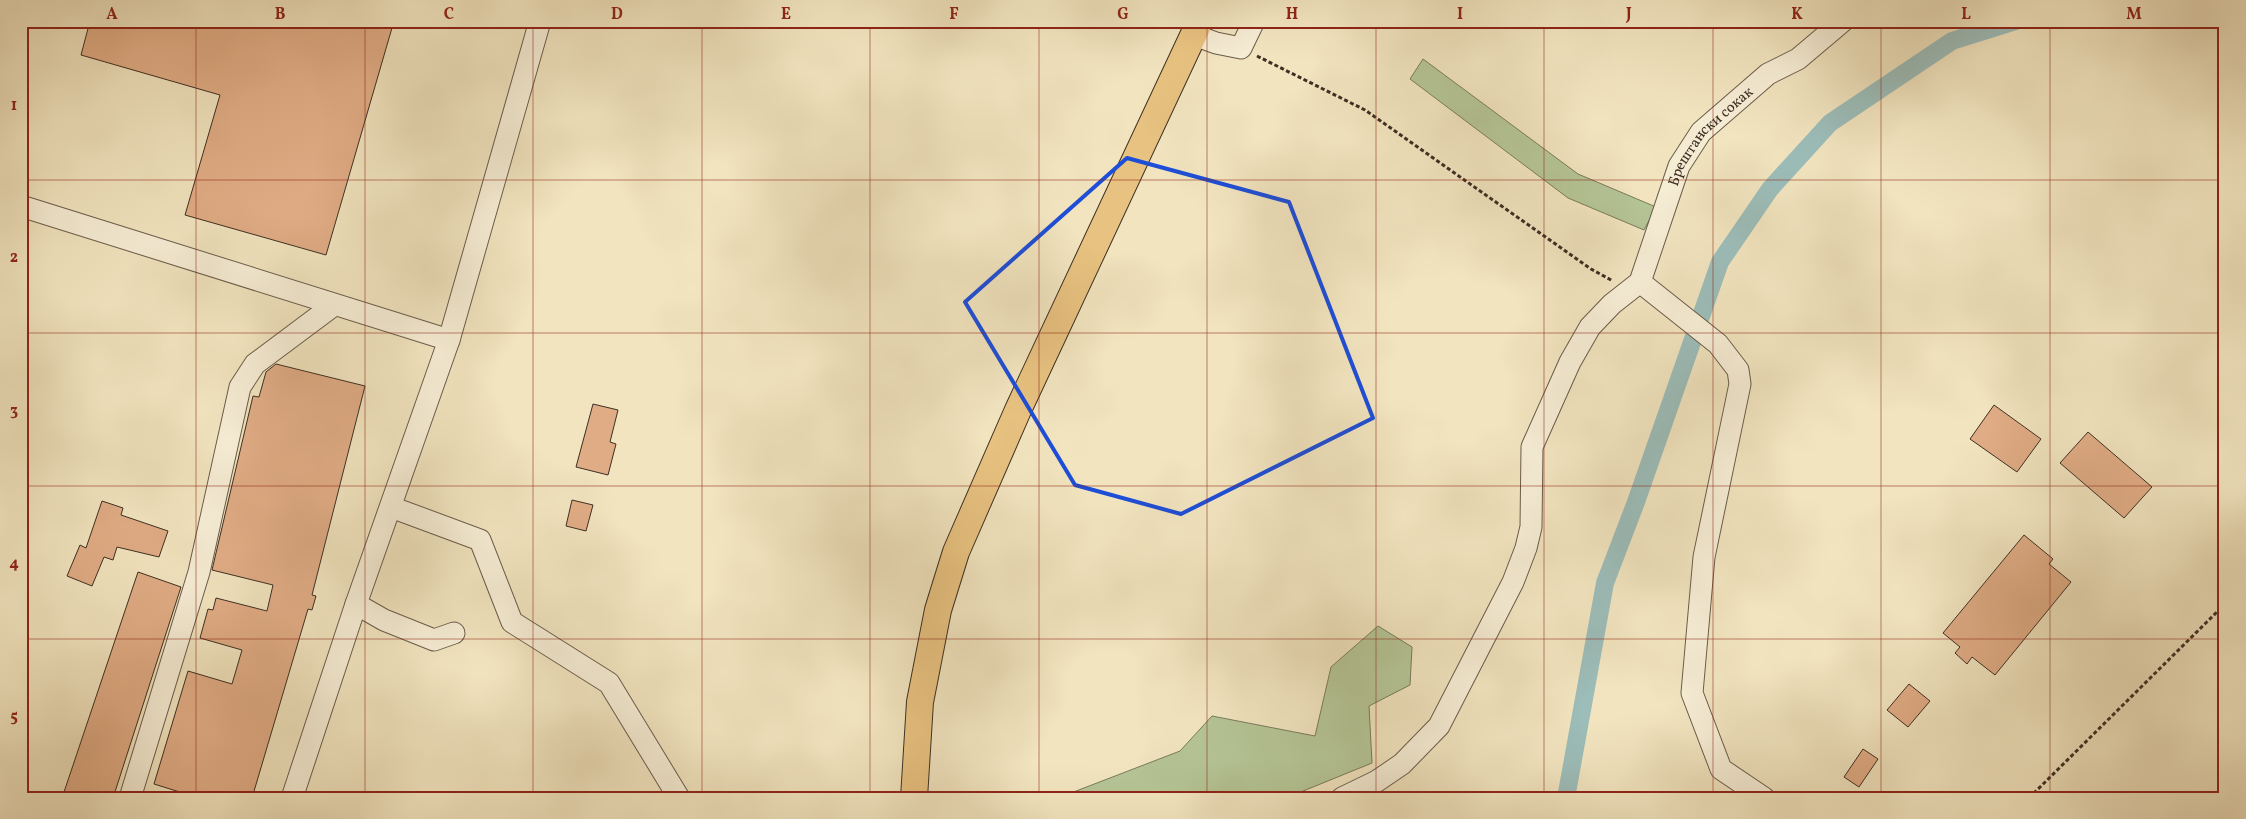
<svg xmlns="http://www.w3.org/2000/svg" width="2246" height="819" viewBox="0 0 2246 819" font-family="Vollkorn,serif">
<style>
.green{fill:#b5c596;stroke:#797a5c}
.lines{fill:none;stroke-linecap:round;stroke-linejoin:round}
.canal{stroke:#9cbdb9;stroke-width:18}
.building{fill:#e0ac85;stroke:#3d2f23}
.minor-casing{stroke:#6a5c4a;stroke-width:23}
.major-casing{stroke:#3d2f23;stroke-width:28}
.path{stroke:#3d2f23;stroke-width:3;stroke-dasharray:4 2.5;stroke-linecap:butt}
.minor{stroke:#f6edd5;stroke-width:21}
.major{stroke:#e8c280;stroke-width:26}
.marked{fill:none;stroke:#1d4ed8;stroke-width:4;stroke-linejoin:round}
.grid{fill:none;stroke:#8f2418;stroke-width:1;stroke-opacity:0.55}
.labels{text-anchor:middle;stroke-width:5;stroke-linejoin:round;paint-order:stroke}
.street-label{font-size:15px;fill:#3d2f23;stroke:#f6edd5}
.neatline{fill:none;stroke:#8f2418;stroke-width:2}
.grid-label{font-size:16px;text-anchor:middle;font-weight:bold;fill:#8f2418}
</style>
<rect width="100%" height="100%" fill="#f1e4bf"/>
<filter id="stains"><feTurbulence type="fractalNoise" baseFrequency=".004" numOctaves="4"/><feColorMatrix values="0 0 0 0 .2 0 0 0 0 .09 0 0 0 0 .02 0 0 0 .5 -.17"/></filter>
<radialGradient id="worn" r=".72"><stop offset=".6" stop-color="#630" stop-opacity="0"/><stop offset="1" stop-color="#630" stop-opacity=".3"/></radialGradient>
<!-- green -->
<path class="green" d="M1423,59L1578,174L1656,207L1644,230L1568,198L1410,79Z
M1378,626L1412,647L1410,685L1369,706L1372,763L1286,798H1058L1180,751L1212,716L1315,736L1331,667Z"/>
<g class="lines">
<!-- canal -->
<path class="canal" d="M1566,798L1605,583L1636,502L1720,262L1770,189L1830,123L1952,41L2016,21"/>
</g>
<!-- building -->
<path class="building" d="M90,21H394L326,255L185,215L220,95L81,55Z
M276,364L365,386L312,595L316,596L312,610L308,609L252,798H199L154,784L188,671L232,684L242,650L200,638L208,609L213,610L216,598L267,611L273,585L212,570L253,396L259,397L266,372Z
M593,404L618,410L610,442L616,444L608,475L576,467Z
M1994,405L2041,439L2017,472L1970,439Z
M2088,432L2152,487L2124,518L2060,463Z
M572,500L593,505L586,531L566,526Z
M102,501L123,508L121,515L168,531L159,557L117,547L113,560L104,557L92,586L67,576L80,545L86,548Z
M2024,535L2053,559L2049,564L2071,582L1995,675L1972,657L1967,664L1955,653L1960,647L1943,633Z
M138,572L181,587L113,798H62Z
M1909,684L1930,701L1908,727L1887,710Z
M1863,749L1878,759L1859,787L1844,777Z"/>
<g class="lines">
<!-- minor casing -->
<g class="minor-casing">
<g id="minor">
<path d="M1194,35L1216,43L1241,48L1254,21"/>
<path d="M21,206L449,340"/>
<path d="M1640,282L1718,344L1738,370L1740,384L1704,557L1692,693L1721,769L1764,798"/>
<path d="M391,507L480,540L512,622L609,683L679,798"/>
<path d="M356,604L384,620L434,640L454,633"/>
<path d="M130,798L199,572L240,387L255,364L334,305"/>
<path d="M292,798L356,604L449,340L540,21"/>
<path id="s1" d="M1342,798L1377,781L1402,764L1439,726L1513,582L1526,548L1531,527L1532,447L1570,362L1590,327L1612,304L1640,282L1679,166L1701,132L1768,74L1798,59L1843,21"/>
</g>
</g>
<!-- major casing -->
<g class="major-casing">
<path id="major" d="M914,798L920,702L938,610L956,552L1018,410L1200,21"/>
</g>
<!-- path -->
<path class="path" d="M1257,56L1365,110L1591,269L1613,281
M2029,798L2225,604"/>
<!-- minor -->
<use href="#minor" class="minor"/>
<!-- major -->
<use href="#major" class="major"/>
</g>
<!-- marked area -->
<path class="marked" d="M1127,158L1289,202L1373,418L1181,514L1075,485L965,302Z"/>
<!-- grid -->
<path class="grid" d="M196,21V798M365,21V798M533,21V798M702,21V798M870,21V798M1039,21V798M1207,21V798M1376,21V798M1544,21V798M1713,21V798M1881,21V798M2050,21V798M21,180H2225M21,333H2225M21,486H2225M21,639H2225"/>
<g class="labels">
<!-- street labels -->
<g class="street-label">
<text dy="5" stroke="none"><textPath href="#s1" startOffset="788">Брештански сокак</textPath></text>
</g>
</g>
<!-- margin -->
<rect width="2246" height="819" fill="none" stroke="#f1e4bf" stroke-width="55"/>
<rect x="28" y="28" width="2190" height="764" class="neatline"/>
<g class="grid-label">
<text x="112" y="19">A</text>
<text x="280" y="19">B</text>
<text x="449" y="19">C</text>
<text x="617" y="19">D</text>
<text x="786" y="19">E</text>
<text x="954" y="19">F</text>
<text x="1123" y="19">G</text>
<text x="1292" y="19">H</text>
<text x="1460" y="19">I</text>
<text x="1629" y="19">J</text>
<text x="1797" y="19">K</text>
<text x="1966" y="19">L</text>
<text x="2134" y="19">M</text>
<text x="14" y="110">1</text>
<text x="14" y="262">2</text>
<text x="14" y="415">3</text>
<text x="14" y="568">4</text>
<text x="14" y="721">5</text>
</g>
<rect width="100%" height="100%" filter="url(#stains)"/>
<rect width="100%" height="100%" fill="url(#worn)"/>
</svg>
